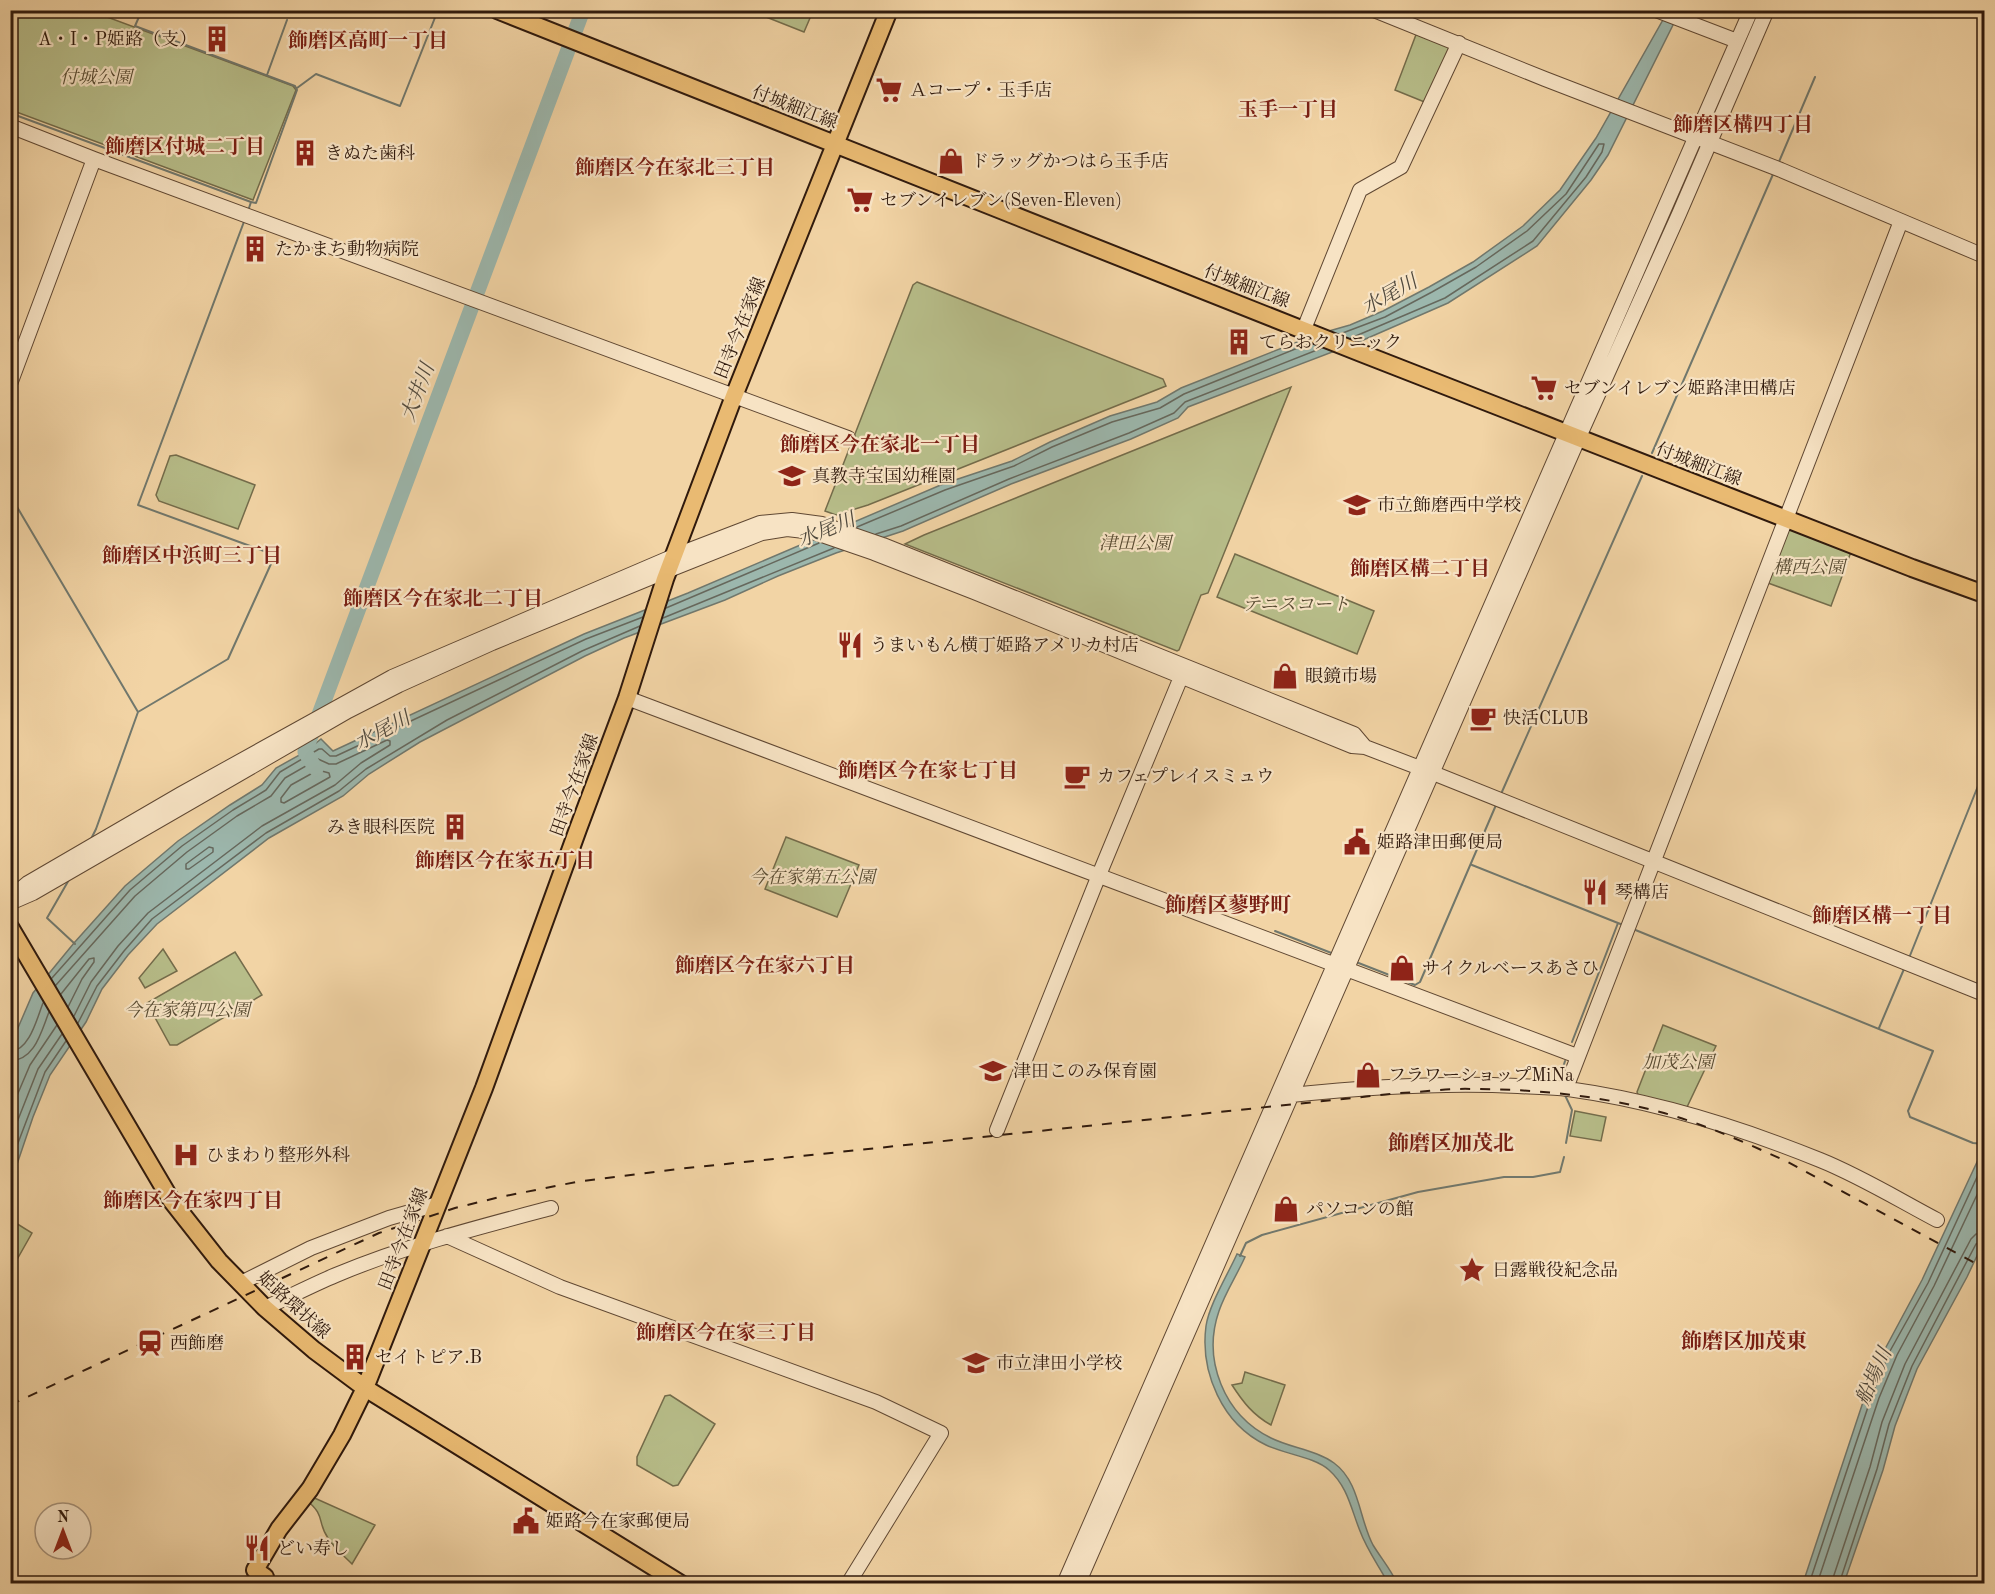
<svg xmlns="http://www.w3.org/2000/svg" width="1995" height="1594" viewBox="0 0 1995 1594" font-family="'Old Standard TT','Noto Serif JP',serif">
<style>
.green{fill:#b7bd89;stroke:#746c4b;stroke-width:1.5}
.water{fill:#9cb7ad;stroke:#71786d;stroke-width:1.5}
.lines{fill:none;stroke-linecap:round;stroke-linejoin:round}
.shore{stroke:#66685d;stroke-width:1.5}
.stream{stroke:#71786d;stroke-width:2}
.river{stroke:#9cb7ad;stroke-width:15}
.minor-casing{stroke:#604833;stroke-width:16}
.major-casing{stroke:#301a0d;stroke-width:20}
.minor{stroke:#f7e3c4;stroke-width:14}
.major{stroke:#e9ba72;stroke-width:16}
.rail{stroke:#301a0d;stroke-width:2;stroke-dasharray:10 10;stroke-linecap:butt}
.labels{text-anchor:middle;stroke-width:4.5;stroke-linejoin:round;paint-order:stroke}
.poi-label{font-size:18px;fill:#301a0d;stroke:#f7e3c4;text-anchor:start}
.park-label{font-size:18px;font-style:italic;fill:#584b32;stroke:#f7e3c4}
.street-label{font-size:18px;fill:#301a0d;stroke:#f7e3c4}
.neighbourhood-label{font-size:20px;font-weight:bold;fill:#7a1f14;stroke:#f7e3c4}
.water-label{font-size:20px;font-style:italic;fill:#50493d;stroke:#f7e3c4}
.quarter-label{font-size:21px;font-weight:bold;fill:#7a1f14;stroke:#f7e3c4}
</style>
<rect width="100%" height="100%" fill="#f2d4a5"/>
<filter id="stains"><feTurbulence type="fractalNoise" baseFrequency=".00333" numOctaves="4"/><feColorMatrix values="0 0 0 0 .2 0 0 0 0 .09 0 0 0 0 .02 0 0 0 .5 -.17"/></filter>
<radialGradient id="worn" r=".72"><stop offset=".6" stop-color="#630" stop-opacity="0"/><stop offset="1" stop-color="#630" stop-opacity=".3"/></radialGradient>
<!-- green -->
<path class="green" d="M10,11H91L293,86L296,90L253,200L11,110Z
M751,11H813L804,32Z
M1417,32L1452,46L1427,103L1395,90Z
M917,282L1163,379L1166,386L868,505L836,515L825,511L913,285Z
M1291,387L1208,593L1201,595L1179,650L1177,651L905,544L924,535Z
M176,455L255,485L238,529L159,501L156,495L170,456Z
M1788,528L1851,552L1831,606L1768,583Z
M1235,554L1374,611L1357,654L1217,597Z
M786,837L859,865L837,917L765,889Z
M163,949L177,971L145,988L139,978Z
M235,952L262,995L177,1045H170L147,1003Z
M1663,1025L1716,1046L1687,1107L1682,1108L1639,1097L1637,1092Z
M1575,1111L1606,1117L1601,1141L1570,1136Z
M11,1220L32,1233L11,1270Z
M1245,1372L1285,1385L1271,1425C1253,1415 1243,1402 1232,1385L1242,1383Z
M670,1395L715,1424L678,1485L673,1486L637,1465V1457L665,1396Z
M310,1496L375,1525L352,1564C344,1556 334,1548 328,1538C317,1523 326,1515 306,1500Z"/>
<!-- water -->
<path class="water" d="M1668,11H1680L1608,155L1591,180L1537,246L1448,303L1361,341L1188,407L1178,418L1131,439L1011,484L903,531L836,553L778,576L725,600L624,638L585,656L420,742L369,774L343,796L269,838L157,924L128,955L102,989L86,1022L50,1075L33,1117L11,1182V1044L33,993L74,943L125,886L178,841L230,805L262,785L276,768L305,752L321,739L333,751L584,634L688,593L943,484L1012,461L1050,442L1110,416L1157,402L1181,388L1315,335L1350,325L1383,311L1429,287L1473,262L1523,226L1560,190L1596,138Z
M1984,1147V1241L1967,1277L1917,1369L1895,1426L1883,1470L1844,1583H1803L1866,1393L1885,1349L1922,1280Z
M1237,1254L1245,1257C1237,1275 1225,1293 1219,1311C1202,1360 1224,1415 1271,1438C1291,1448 1316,1450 1334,1463C1360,1482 1359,1519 1373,1545C1381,1558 1391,1570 1397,1583H1388C1379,1566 1367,1550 1360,1531C1351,1509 1348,1487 1329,1470C1315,1457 1284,1454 1266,1445C1222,1424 1200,1372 1206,1326C1209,1305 1228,1274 1237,1254Z"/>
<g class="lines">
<!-- shore -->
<path class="shore" d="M1340,334L1385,317L1432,292L1476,267L1527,231L1566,194L1599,144H1604L1602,152L1586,177L1533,241L1445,298L1351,338
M857,527L945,490L1014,466L1052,447L1112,422L1160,408L1184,394L1310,343
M876,534L901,526L1009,479L1129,433L1174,413L1185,402L1322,348
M666,608L819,543
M663,618L834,548
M318,770L329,773L330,777L284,803L281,802V798L291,785Z
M209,847L213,848V852L189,869H186V864Z
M52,978L130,890L182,846L233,810L266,790L280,772L319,749H322L330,756H336L586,639L643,617
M56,985L135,896L187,852L237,816L271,796L285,778L318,759L329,764H336L387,740L390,741V745L361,763L335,785L262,826L148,913L118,946L91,982L74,1016
M61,994L89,959L94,958V962L82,979L68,1007
M78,1023L97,986L124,951L152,919L266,833L339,791L366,769L447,720L582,651L640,626
M10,1052C30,1050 37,1018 43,1003
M10,1061C35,1060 41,1032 49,1012
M10,1112L30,1065L57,1025
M10,1140L38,1069L62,1034
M10,1164L45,1072L66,1041
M1809,1584L1872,1395L1890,1351L1928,1283L1984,1162
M1817,1584L1879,1398L1897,1355L1934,1286L1984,1180
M1831,1584L1870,1467L1882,1422L1905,1364L1971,1239L1976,1234L1984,1233
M1839,1584L1877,1469L1889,1424L1912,1366L1976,1244L1984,1240"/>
<!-- stream -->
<path class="stream" d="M142,10L135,26L295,86L297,90L256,203L251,202
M267,75L287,20
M297,88L316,74L400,106L438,10
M10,113L251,202L248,211
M1778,164L1815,77
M1652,453L1774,172
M10,495L138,712
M1501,794L1642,476
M90,841L96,829L138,712L228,659L275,555L138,505L245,219
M1472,865L1623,925
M70,878L47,918L75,944
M1633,929L1933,1051L1908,1111L1910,1117L1973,1143L1984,1144
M1275,931L1334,954
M1909,958L1984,771
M1356,962L1415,985L1420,982L1496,805
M1879,1028L1904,969
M1572,1042L1618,923
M1558,1084L1565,1061
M1564,1093L1572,1110L1566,1143
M1240,1256L1246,1243L1262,1235L1418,1192L1504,1177H1533L1560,1172L1564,1157"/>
<!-- river -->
<path class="river" d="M316,769L305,752L583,10"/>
<!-- minor casing -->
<g class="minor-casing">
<path id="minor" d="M1374,10L1545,79L1781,170L1984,256
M1656,10L1737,41
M10,126L94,159L848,438
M1304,329L1360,190L1401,167L1459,43
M10,384L94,159
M627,698L1577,1056
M10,898L28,883L181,794L392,677L674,556L760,523L792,520L822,524L883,545L1354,734L1365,747
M10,903L33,893L348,711L399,685L492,643L669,570L762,533L787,529L813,532L874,553L974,592L1352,746L1365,747L1433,773L1984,994
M1566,1088L1901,221
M1291,1095C1367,1087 1442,1082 1518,1086C1534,1087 1551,1087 1568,1089C1655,1101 1739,1127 1820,1160C1860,1176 1899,1200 1937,1220
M997,1130L1099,875L1181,677
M447,1236L560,1287L876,1402L941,1433L848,1584
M241,1283L311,1248L389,1218L438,1204
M265,1308C289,1297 312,1285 336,1275C405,1246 479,1227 551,1208
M1064,1584L1751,10
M1078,1584L1579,437L1679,214L1767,10"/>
</g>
<!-- major casing -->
<g class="major-casing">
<path id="major" d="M497,10L1361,353L1912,568L1984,594
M10,927L171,1200L219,1261L265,1308L314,1350L365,1388L681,1584
M261,1584L265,1577L255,1570L279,1529L310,1489L342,1435L365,1388L484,1088L578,829L627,698L665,579L734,396L889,10"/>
</g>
<!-- minor -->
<use href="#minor" class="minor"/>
<!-- major -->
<use href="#major" class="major"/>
<!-- rail -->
<path class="rail" d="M10,1405L379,1233L455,1208L500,1197L576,1182L678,1169L1400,1093C1424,1092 1449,1088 1473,1089C1538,1089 1602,1096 1664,1113C1707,1125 1748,1144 1788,1162L1984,1268"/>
</g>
<!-- icons -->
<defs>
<g id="building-bare" transform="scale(2.07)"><path d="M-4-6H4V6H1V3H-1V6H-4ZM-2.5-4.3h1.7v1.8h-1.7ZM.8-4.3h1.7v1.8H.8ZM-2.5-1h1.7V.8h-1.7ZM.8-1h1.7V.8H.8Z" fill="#8f2418" stroke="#f7e3c4" stroke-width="2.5" paint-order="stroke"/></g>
<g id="supermarket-bare" transform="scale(2.07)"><path d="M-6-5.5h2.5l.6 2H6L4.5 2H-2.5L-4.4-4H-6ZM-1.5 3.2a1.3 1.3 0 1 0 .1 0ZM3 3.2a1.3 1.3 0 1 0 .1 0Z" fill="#8f2418" stroke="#f7e3c4" stroke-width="2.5" paint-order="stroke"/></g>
<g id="shop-bare" transform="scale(2.07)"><path d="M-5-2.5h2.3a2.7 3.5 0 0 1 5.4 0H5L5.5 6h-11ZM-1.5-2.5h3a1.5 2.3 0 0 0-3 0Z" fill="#8f2418" stroke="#f7e3c4" stroke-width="2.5" paint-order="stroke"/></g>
<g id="school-bare" transform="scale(2.07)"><path d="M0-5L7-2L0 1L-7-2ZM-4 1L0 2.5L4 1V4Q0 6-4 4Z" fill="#8f2418" stroke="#f7e3c4" stroke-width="2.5" paint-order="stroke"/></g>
<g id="restaurant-bare" transform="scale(2.07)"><path d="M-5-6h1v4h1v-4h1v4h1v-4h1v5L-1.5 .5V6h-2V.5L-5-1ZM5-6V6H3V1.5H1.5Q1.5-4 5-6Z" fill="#8f2418" stroke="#f7e3c4" stroke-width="2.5" paint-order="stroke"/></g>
<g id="cafe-bare" transform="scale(2.07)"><path d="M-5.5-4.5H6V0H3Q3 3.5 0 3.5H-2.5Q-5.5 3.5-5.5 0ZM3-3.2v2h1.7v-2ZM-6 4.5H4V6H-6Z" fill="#8f2418" stroke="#f7e3c4" stroke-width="2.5" paint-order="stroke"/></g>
<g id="civic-bare" transform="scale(2.07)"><path d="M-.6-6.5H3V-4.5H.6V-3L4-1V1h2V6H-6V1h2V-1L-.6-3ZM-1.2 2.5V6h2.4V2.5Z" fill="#8f2418" stroke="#f7e3c4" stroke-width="2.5" paint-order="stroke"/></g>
<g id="hospital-bare" transform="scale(2.07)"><path d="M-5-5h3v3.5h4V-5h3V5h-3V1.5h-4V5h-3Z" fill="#8f2418" stroke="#f7e3c4" stroke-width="2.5" paint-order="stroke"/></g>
<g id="sight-bare" transform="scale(2.07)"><path d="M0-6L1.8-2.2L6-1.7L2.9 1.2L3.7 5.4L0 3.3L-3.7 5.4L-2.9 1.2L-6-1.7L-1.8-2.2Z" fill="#8f2418" stroke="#f7e3c4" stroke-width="2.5" paint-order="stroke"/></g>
<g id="station-bare" transform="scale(2.07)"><path d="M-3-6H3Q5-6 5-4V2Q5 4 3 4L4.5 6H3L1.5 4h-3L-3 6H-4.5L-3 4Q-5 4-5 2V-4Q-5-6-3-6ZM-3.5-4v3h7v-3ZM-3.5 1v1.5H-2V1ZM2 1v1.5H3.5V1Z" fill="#8f2418" stroke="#f7e3c4" stroke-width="2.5" paint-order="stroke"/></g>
</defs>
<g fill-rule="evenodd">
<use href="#building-bare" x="217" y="39"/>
<use href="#supermarket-bare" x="889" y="90"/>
<use href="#building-bare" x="305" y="153"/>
<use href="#shop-bare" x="951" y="161"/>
<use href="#supermarket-bare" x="860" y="200"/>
<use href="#building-bare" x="255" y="249"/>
<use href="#building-bare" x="1239" y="342"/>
<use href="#supermarket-bare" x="1544" y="388"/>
<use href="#school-bare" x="792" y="476"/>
<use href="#school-bare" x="1357" y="505"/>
<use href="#restaurant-bare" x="850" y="645"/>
<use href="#shop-bare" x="1285" y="676"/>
<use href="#cafe-bare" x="1483" y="718"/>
<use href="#cafe-bare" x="1077" y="776"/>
<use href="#building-bare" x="455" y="827"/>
<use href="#civic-bare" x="1357" y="842"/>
<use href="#restaurant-bare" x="1595" y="892"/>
<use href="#shop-bare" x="1402" y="968"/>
<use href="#school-bare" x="993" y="1071"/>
<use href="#shop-bare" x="1368" y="1075"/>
<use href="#hospital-bare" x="186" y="1155"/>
<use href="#shop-bare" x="1286" y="1209"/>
<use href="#sight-bare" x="1472" y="1270"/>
<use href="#station-bare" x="150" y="1343"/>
<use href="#building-bare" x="355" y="1357"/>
<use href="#school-bare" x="976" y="1363"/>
<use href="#civic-bare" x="526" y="1521"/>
<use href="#restaurant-bare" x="257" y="1548"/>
</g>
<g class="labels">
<!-- poi labels -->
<g class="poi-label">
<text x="197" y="45" text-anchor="end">A・I・P姫路（支）</text>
<text x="909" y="96">Ａコープ・玉手店</text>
<text x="325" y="159">きぬた歯科</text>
<text x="971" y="167">ドラッグかつはら玉手店</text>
<text x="880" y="206">セブンイレブン(Seven-Eleven)</text>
<text x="275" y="255">たかまち動物病院</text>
<text x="1259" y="348">てらおクリニック</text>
<text x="1564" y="394">セブンイレブン姫路津田構店</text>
<text x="812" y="482">真教寺宝国幼稚園</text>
<text x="1377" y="511">市立飾磨西中学校</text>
<text x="870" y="651">うまいもん横丁姫路アメリカ村店</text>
<text x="1305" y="682">眼鏡市場</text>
<text x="1503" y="724">快活CLUB</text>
<text x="1097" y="782">カフェプレイスミュウ</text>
<text x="435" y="833" text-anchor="end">みき眼科医院</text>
<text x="1377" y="848">姫路津田郵便局</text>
<text x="1615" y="898">琴構店</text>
<text x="1422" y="974">サイクルベースあさひ</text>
<text x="1013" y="1077">津田このみ保育園</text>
<text x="1388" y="1081">フラワーショップMiNa</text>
<text x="206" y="1161">ひまわり整形外科</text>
<text x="1306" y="1215">パソコンの館</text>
<text x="1492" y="1276">日露戦役紀念品</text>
<text x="170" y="1349">西飾磨</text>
<text x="375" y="1363">セイトピア.B</text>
<text x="996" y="1369">市立津田小学校</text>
<text x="546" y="1527">姫路今在家郵便局</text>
<text x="277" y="1554">どい寿し</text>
</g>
<!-- park labels -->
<g class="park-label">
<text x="96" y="83">付城公園</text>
<text x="1135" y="549">津田公園</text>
<text x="1809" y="573">構西公園</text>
<text x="1296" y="610">テニスコート</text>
<text x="812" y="883">今在家第五公園</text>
<text x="187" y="1016">今在家第四公園</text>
<text x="1678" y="1068">加茂公園</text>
</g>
<!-- street labels -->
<g class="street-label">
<text transform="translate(795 107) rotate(21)" y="6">付城細江線</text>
<text transform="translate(1247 286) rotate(21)" y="6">付城細江線</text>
<text transform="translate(740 328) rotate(-68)" y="6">田寺今在家線</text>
<text transform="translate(1699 464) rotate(21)" y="6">付城細江線</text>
<text transform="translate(574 785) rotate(-70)" y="6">田寺今在家線</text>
<text transform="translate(403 1239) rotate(-69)" y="6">田寺今在家線</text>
<text transform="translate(294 1305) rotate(42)" y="6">姫路環状線</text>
</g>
<!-- neighbourhood labels -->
<g class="neighbourhood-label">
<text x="368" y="47">飾磨区高町一丁目</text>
<text x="1288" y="116">玉手一丁目</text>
<text x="1743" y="131">飾磨区構四丁目</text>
<text x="185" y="153">飾磨区付城二丁目</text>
<text x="675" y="174">飾磨区今在家北三丁目</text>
<text x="880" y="451">飾磨区今在家北一丁目</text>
<text x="192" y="562">飾磨区中浜町三丁目</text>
<text x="1420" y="575">飾磨区構二丁目</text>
<text x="443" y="605">飾磨区今在家北二丁目</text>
<text x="928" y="777">飾磨区今在家七丁目</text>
<text x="505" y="867">飾磨区今在家五丁目</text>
<text x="1882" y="922">飾磨区構一丁目</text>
<text x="765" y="972">飾磨区今在家六丁目</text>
<text x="193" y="1207">飾磨区今在家四丁目</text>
<text x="726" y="1339">飾磨区今在家三丁目</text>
</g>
<!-- water labels -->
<g class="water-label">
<text transform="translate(1389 294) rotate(-29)" y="7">水尾川</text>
<text transform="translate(417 392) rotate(-69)" y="7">大井川</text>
<text transform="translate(826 529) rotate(-22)" y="7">水尾川</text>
<text transform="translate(382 730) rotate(-28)" y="7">水尾川</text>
<text transform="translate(1873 1376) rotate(-66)" y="7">船場川</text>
</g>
<!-- quarter labels -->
<g class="quarter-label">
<text x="1228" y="912">飾磨区蓼野町</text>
<text x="1451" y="1150">飾磨区加茂北</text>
<text x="1744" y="1348">飾磨区加茂東</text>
</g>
</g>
<!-- margin -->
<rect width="1995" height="1594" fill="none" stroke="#f2d4a5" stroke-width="36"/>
<rect x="12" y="12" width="1971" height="1570" fill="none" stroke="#301a0d" stroke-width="3"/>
<rect x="18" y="18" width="1959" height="1558" fill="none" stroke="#301a0d" stroke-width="1.5"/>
<!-- north arrow -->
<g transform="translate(63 1531)"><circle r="28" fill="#f7e3c4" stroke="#a7937b" stroke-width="1.5"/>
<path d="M0-4.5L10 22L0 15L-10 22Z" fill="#8f2418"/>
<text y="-9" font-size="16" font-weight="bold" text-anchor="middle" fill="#301a0d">N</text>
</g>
<rect width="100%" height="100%" filter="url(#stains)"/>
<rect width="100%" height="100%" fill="url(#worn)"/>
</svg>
